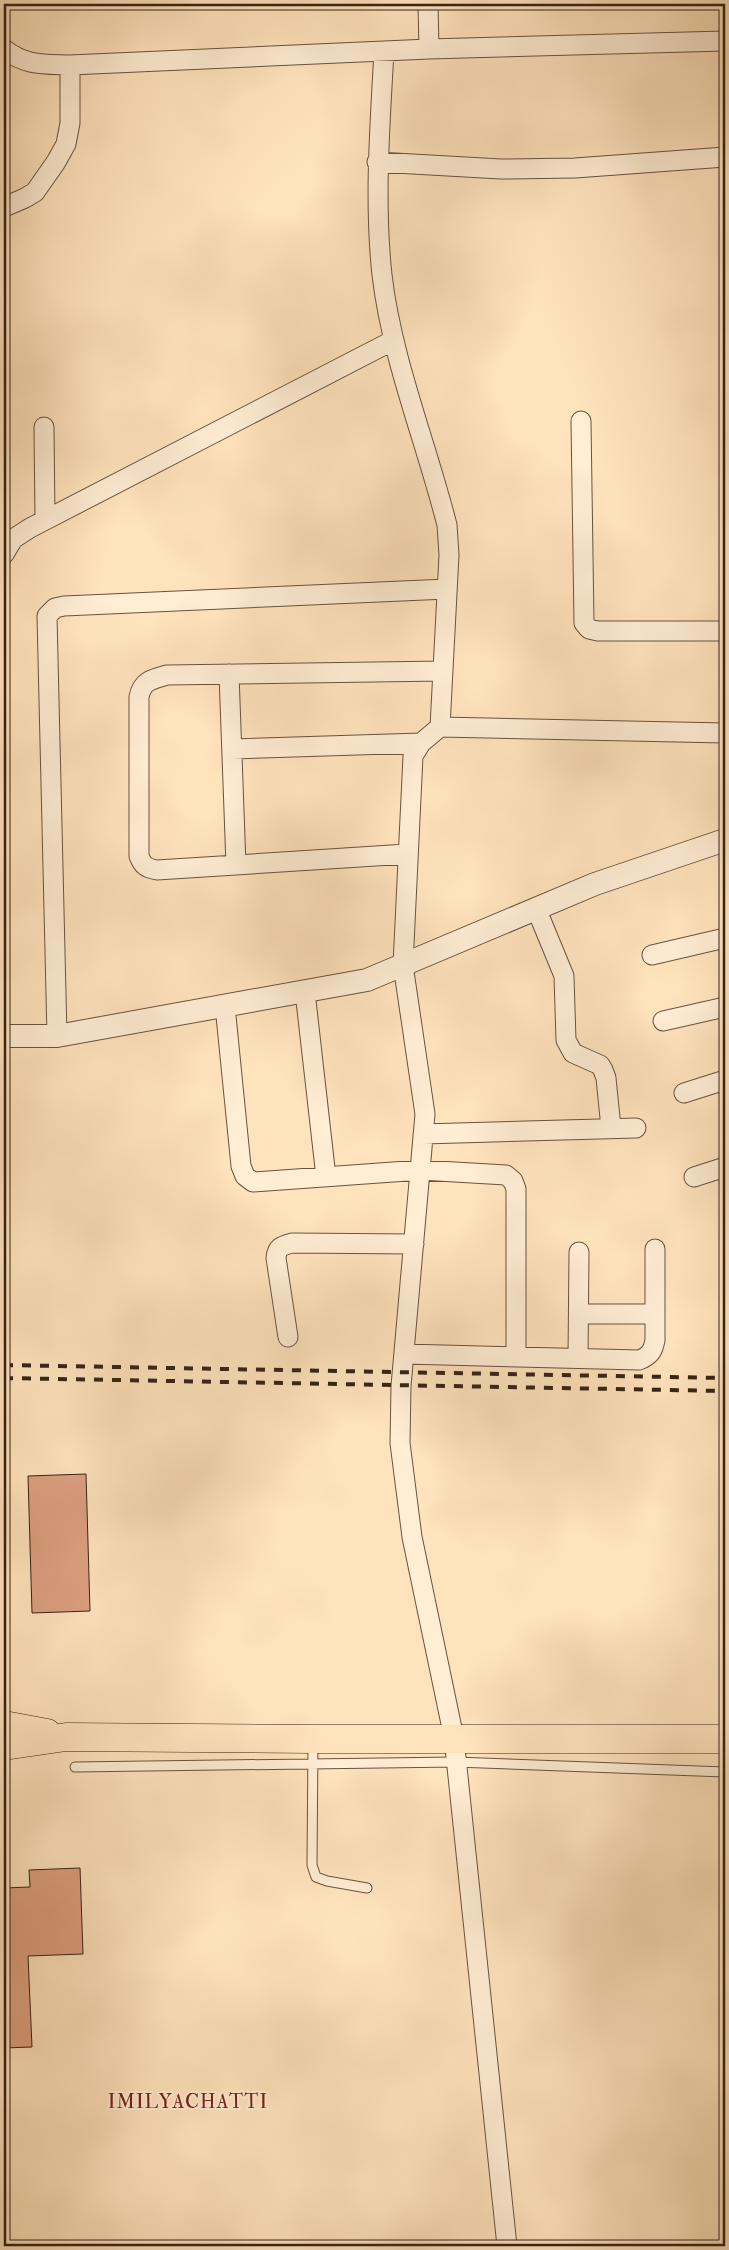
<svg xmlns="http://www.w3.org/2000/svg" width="729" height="2250" viewBox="0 0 729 2250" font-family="'IM FELL Double Pica',serif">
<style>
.building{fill:#dda081;stroke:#352314}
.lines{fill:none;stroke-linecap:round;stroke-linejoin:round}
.service-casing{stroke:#68533e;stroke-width:11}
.minor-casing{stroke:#68533e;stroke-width:21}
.tertiary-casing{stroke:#68533e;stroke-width:24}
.trunk-casing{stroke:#352314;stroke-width:29}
.service{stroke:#ffedd4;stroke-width:9}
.minor{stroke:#ffedd4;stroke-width:19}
.tertiary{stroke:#ffedd4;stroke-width:22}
.trunk{stroke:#ffe3bd;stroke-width:28}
.rail{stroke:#352314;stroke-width:4;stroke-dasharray:9 9;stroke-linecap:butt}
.labels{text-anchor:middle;stroke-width:4;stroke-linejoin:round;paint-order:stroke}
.quarter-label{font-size:19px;letter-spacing:1px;fill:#7a1f14;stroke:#ffedd4}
</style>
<rect width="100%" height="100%" fill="#ffe3bd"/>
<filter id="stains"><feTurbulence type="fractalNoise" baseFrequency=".004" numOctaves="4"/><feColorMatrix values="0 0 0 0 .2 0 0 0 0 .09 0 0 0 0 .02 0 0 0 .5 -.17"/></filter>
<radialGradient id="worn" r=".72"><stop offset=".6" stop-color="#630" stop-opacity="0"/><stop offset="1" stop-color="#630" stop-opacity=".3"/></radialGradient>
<!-- building -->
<path class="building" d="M86,1474L90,1611L32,1613L28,1476Z
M80,1868L83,1954L28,1956L32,2047L4,2048V1888L30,1887L29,1870Z"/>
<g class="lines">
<!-- service casing -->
<g class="service-casing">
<path id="service" d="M313,1742L312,1865L316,1877L327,1881L367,1888
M75,1767L455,1762L725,1772"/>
</g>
<!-- minor casing -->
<g class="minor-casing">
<path id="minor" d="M428,4L429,49
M4,49C26,66 43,64 70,65L429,49L725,41
M384,51C380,125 374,200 382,275C392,360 426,442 447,525L449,555L440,727L725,733
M377,162L501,169L575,168L725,157
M4,207L25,198L35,192L56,162L66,144L70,123V65
M581,421L584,623L589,629L598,631H725
M44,427L45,520
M4,554L13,539L30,528L394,340
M229,674L236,865
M440,727L421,743L413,756L403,965L425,1114L401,1386L400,1443L412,1537L454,1738L507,2246
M232,749L421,743
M407,854L157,870C146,868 143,866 139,856V697C142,681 152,679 167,675L443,671
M536,908L564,976L566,1040L573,1053L600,1065L603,1070L606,1078L611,1128
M652,955L725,938
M305,992L326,1177
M225,1006L241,1166L245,1176L253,1182L421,1170L506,1175L513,1181L516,1189V1357
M663,1021L725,1007
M57,1036L47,616L55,608L64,606L447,589
M684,1093L725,1080
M423,1134L636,1128
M694,1177L725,1167
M579,1314H655
M288,1337L276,1258C277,1247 281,1246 292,1243L414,1244
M404,1354L639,1360C650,1356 653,1351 655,1340V1249
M578,1358L579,1252"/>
</g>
<!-- tertiary casing -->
<g class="tertiary-casing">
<path id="tertiary" d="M4,1036H57L367,980L595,884L725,840"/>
</g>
<!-- trunk casing -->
<g class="trunk-casing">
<path id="trunk" d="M4,1725L47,1733
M4,1746L66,1737L313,1739H725"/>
</g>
<!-- service -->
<use href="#service" class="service"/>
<!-- minor -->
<use href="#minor" class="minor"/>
<!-- tertiary -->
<use href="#tertiary" class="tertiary"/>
<!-- trunk -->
<use href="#trunk" class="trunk"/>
<!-- rail -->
<path class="rail" d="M4,1365L725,1378
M4,1378L725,1391"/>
</g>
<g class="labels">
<!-- quarter labels -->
<g class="quarter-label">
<text x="188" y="2108">IMILYACHATTI</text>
</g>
</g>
<!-- margin -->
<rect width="729" height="2250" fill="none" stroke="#ffe3bd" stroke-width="20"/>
<rect x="5" y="5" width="719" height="2240" fill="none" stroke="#352314" stroke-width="2.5"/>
<rect x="10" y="10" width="709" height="2230" fill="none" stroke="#352314"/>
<rect width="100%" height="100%" filter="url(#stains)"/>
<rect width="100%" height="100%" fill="url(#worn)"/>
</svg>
